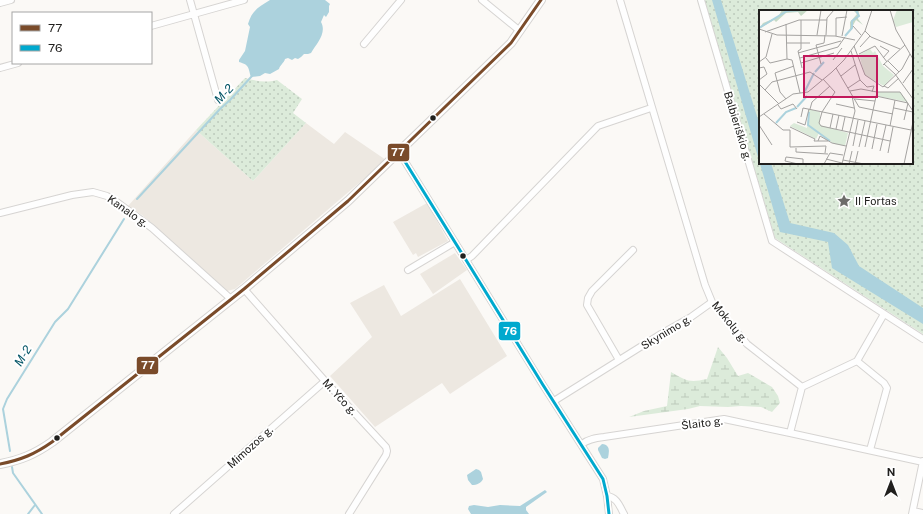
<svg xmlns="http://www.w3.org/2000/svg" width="923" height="514" viewBox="0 0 923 514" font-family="'Public Sans',sans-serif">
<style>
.built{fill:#ede8e1}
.grass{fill:url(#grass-dots);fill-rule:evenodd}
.wetland{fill:url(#wetland-marsh)}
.water{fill:#acd2dd}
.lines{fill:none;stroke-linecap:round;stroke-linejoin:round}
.stream{stroke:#acd2dd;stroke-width:2}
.minor-casing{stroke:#d6d4d2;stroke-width:8}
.secondary-casing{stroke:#d6d4d2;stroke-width:10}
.minor{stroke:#fefefe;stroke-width:6}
.secondary{stroke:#fefefe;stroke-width:8}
.bus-1-casing{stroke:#fff;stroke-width:6}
.bus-2-casing{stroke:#fff;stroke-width:6}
.bus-1{stroke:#7a4b2a;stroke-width:3}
.bus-2{stroke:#00a9ce;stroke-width:3}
.bus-dot{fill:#21201e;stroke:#fff;stroke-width:1.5}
.labels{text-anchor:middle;stroke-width:4;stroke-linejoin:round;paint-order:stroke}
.street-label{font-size:11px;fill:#21201e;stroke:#fff}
.poi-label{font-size:11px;fill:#21201e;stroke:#fff;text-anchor:start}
.water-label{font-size:12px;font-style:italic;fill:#085869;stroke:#fff}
.inset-river{fill:none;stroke:#acd2dd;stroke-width:2}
.inset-road{fill:none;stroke:#a4a2a0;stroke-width:1}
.view{fill:#c2185b;fill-opacity:0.15;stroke:#c2185b;stroke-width:2}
.inset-edge{fill:none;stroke:#21201e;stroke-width:2}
.line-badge{stroke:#fff;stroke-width:1.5}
.badge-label{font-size:11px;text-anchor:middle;font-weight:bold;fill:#fff}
</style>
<defs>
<pattern id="grass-dots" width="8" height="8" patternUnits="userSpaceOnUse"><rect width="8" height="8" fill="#dcebda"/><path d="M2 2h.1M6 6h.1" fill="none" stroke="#bcc9bb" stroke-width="1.8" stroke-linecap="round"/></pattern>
<pattern id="wetland-marsh" width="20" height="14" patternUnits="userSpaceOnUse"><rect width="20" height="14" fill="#dcebda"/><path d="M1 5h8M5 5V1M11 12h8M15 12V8" fill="none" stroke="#bcc9bb"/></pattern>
</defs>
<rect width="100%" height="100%" fill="#fbf9f6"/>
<!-- built -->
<path class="built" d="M306,123L334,144L345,132L386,160L235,289L227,291L142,215L128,206L196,130L253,181Z
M427,203L448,241L418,257L416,253L413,255L393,222Z
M455,253L467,270L433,294L420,274Z
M460,279L507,356L450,394L442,383L375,427L330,376L372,337L350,303L384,285L401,316Z"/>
<!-- grass -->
<path class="grass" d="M704,0H923V334L775,238ZM760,11H912V163H760Z
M245,78C256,81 265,83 277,80L302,99L293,113L306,123L253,181L196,130Z"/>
<!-- wetland -->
<path class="wetland" d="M718,347L727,358L738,376L748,373L772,387L778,396L780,403L772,412L761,407L741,406L728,407L700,406L688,409L629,417L644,411L667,406L671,372C687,381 689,383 707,379Z"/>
<!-- water -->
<path class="water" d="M270,0H325L330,4L329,6V12L326,17L324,15L321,22C327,33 317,43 311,53L308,54H304L301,57L298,59L295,58L292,60L288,58L285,59C284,63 280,65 279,69L270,74L265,73L260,76L251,77C248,68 250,65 239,62V60L245,51L250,27L248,24C252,10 259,7 270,0Z
M712,0H721L760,126V163H771L790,223L834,233L848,245L859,266L923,308V324L832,268L828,242L780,232Z
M602,444C611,445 609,452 608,458L605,459L602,458L598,450V448Z
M476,469L479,470L481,472L483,479C481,483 477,485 472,485L468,480L467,475Z
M545,490L547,492L526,507V510L529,514H471L468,509L469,506L474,505L488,507L500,505L520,506Z"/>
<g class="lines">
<!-- stream -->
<path class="stream" d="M137,199L220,109L230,100L252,76
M10,451L3,409L7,399L55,322L68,309L124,219
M12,467L13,473L42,514
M28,514L35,505"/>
<!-- minor casing -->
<g class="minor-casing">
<path id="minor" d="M190,0L218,100
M482,0L520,31
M620,0L705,285L712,302L747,344L802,387L857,361L884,383L887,388L870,450
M701,0L772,241L923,339
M0,3L11,0
M151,26L244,0
M364,44L401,0
M0,68L18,63
M399,152L466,260L543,385L603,479L607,496L609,514
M0,213L72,195L93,192L107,196L114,200L152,228L231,299
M466,260L472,256L598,126L651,108
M408,270L455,242
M244,289L325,381L386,447L387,451L386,455L349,514
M619,360L587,305L588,298L592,291L633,250
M857,361L884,314
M554,401L661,334L691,317L712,302
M790,433L802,387
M582,444C588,439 596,438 604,437L724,419L790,433L923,462
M607,496C617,497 620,507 624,514
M913,511L923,513
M174,514L325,381
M912,514L923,461"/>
</g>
<!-- secondary casing -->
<g class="secondary-casing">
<path id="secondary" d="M0,464C21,460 35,454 52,442L244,289L348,201L511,43L541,0"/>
</g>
<!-- minor -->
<use href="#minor" class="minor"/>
<!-- secondary -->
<use href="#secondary" class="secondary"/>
<!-- bus-1 casing -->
<g class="bus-1-casing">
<path id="bus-1" d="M0,464C21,460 35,454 52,442L244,289L348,201L511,43L541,0"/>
</g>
<!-- bus-2 casing -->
<g class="bus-2-casing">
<path id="bus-2" d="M399,152L466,260L543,385L603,479L607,496L609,514"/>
</g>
<!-- bus-1 -->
<use href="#bus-1" class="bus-1"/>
<!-- bus-2 -->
<use href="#bus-2" class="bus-2"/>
</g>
<!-- icons -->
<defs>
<g id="sight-bare" transform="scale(1.08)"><path d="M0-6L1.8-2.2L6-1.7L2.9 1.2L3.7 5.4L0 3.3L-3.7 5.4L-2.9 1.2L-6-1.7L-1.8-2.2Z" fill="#6d6c6a" stroke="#fff" stroke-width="2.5" paint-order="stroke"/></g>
</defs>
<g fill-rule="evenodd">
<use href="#sight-bare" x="844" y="201"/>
</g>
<!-- markers -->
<g class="bus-dot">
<circle cx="433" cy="118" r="3.5"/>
<circle cx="463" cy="256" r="3.5"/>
<circle cx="57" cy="438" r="3.5"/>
</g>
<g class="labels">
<!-- street labels -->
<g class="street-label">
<text transform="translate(738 126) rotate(73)" y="4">Balbieriškio g.</text>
<text transform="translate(128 211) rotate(35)" y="4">Kanalo g.</text>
<text transform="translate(730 322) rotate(51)" y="4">Mokolų g.</text>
<text transform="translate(666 332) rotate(-31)" y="4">Skynimo g.</text>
<text transform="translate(340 397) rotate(47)" y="4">M. Yčo g.</text>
<text transform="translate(702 423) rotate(-7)" y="4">Šlaito g.</text>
<text transform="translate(250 447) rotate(-42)" y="4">Mimozos g.</text>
</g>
<!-- poi labels -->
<g class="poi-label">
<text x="855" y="205">II Fortas</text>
</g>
<!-- water labels -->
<g class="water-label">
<text transform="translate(224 94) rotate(-47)" y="4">M-2</text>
<text transform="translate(23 356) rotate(-58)" y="4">M-2</text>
</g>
</g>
<!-- overview -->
<g transform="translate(759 10)">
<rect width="154" height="154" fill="#fbf9f6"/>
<path d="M138,0H154V12L137,17L134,10ZM111,39L114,43L116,41L124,56L135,65L125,76L106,65L100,45ZM50,99L61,102V115L89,123L86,136L75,134L60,123L57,129L31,116L35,113L48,118Z" fill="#dcebda"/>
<path d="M23,0H49L42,6L39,2L27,3L17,12L15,10L0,19L4,13L19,7ZM94,0H100L99,9L104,15L97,10L91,21V12L98,4Z" fill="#c7dac6"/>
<path d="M118,82H141L149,92L118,86Z" fill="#dcebda"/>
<path class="inset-river" d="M0,18L28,1L44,0M86,26L93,18V11L100,6L97,0M56,62L65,52M46,81L55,63M38,97L48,86M50,102L49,115L71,131M17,113L27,102L37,98"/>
<path class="inset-road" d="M131,0L137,20L154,49M27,14L28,49M94,16L102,25M0,19L18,25L76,26L96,30M106,21L112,27L141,39M6,22L40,10H68M42,25V39L39,41L43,58M42,25V10M58,25L62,0M67,25L68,8L75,0M77,26V8L88,7M83,26L88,0M28,33H51M95,36L106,65L124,77L143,59L151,44M121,36L130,41L124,48M101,37L111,26M92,41L101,70L108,77L115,76L113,82M39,43L82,31M100,44L116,36L128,52M7,48L11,53L28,49L33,50L41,83M41,48L79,37L86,27M74,50L83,38M129,51L140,62M0,52L7,47L13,24M42,53L75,43M62,54L57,35L65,33L66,25M125,54L136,64M124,55L146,35M0,58L5,57L8,64L0,70M77,58L100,97L134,104M136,64L154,89M82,66L96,55M0,67V74L20,94M144,73L154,59M125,76L129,78L140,68M89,78L101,70M6,80L13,72L51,62L63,70M91,81L102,79L118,82M117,86L149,93M27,89L21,82L16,63L35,56M96,89L116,91M77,94L95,98M19,95L22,99L34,94L38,99M135,98L154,102M51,99L53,92L71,76M63,102L60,113L62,116L131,131M63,102L76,82L64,69M5,104L24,120H31V137L67,136L66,143M0,107L34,84L49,82L73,62L85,50L106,21L113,0M42,107L44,98L152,120M145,110L149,93M38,112L46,115L50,99M0,115L13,135M131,116L136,90M31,117L56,129L55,131H69M71,118L74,104M77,119L80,105M83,121L86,107M59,131L61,126L73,133L87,136M94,136L99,110M100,137L106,111M106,137L118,82H141L154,101M37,138V142L69,144M113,139L118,114M121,141L127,115M129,143L134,117M67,149L83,153M84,150L105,154M39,154L26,151L27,147L44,149V154M65,154L71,143L84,145M83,154L96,101L93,86M90,154L93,141M96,154L99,141M145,154L154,112"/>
<path class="view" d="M45,46H118V87H45Z"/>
<rect width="154" height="154" class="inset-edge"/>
</g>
<g class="line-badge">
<rect x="387" y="143" width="23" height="19" rx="4" fill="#7a4b2a"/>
<rect x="498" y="321" width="23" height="20" rx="4" fill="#00a9ce"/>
<rect x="136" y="356" width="23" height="19" rx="4" fill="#7a4b2a"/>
</g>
<g class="badge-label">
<text x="398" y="156">77</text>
<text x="510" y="335">76</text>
<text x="148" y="369">77</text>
</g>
<!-- legend -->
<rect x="12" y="12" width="140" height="52" fill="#ffffff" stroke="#a6a6a5"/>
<rect x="20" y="25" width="20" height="6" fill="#7a4b2a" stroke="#a6a6a5"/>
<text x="48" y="32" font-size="12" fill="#21201e">77</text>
<rect x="20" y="45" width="20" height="6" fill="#00a9ce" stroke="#a6a6a5"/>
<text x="48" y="52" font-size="12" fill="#21201e">76</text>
<!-- north arrow -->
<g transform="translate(891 482)" stroke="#ffffff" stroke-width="3" paint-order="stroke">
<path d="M0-3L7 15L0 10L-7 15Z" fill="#21201e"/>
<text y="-6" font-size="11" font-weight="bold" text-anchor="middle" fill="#21201e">N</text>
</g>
</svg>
